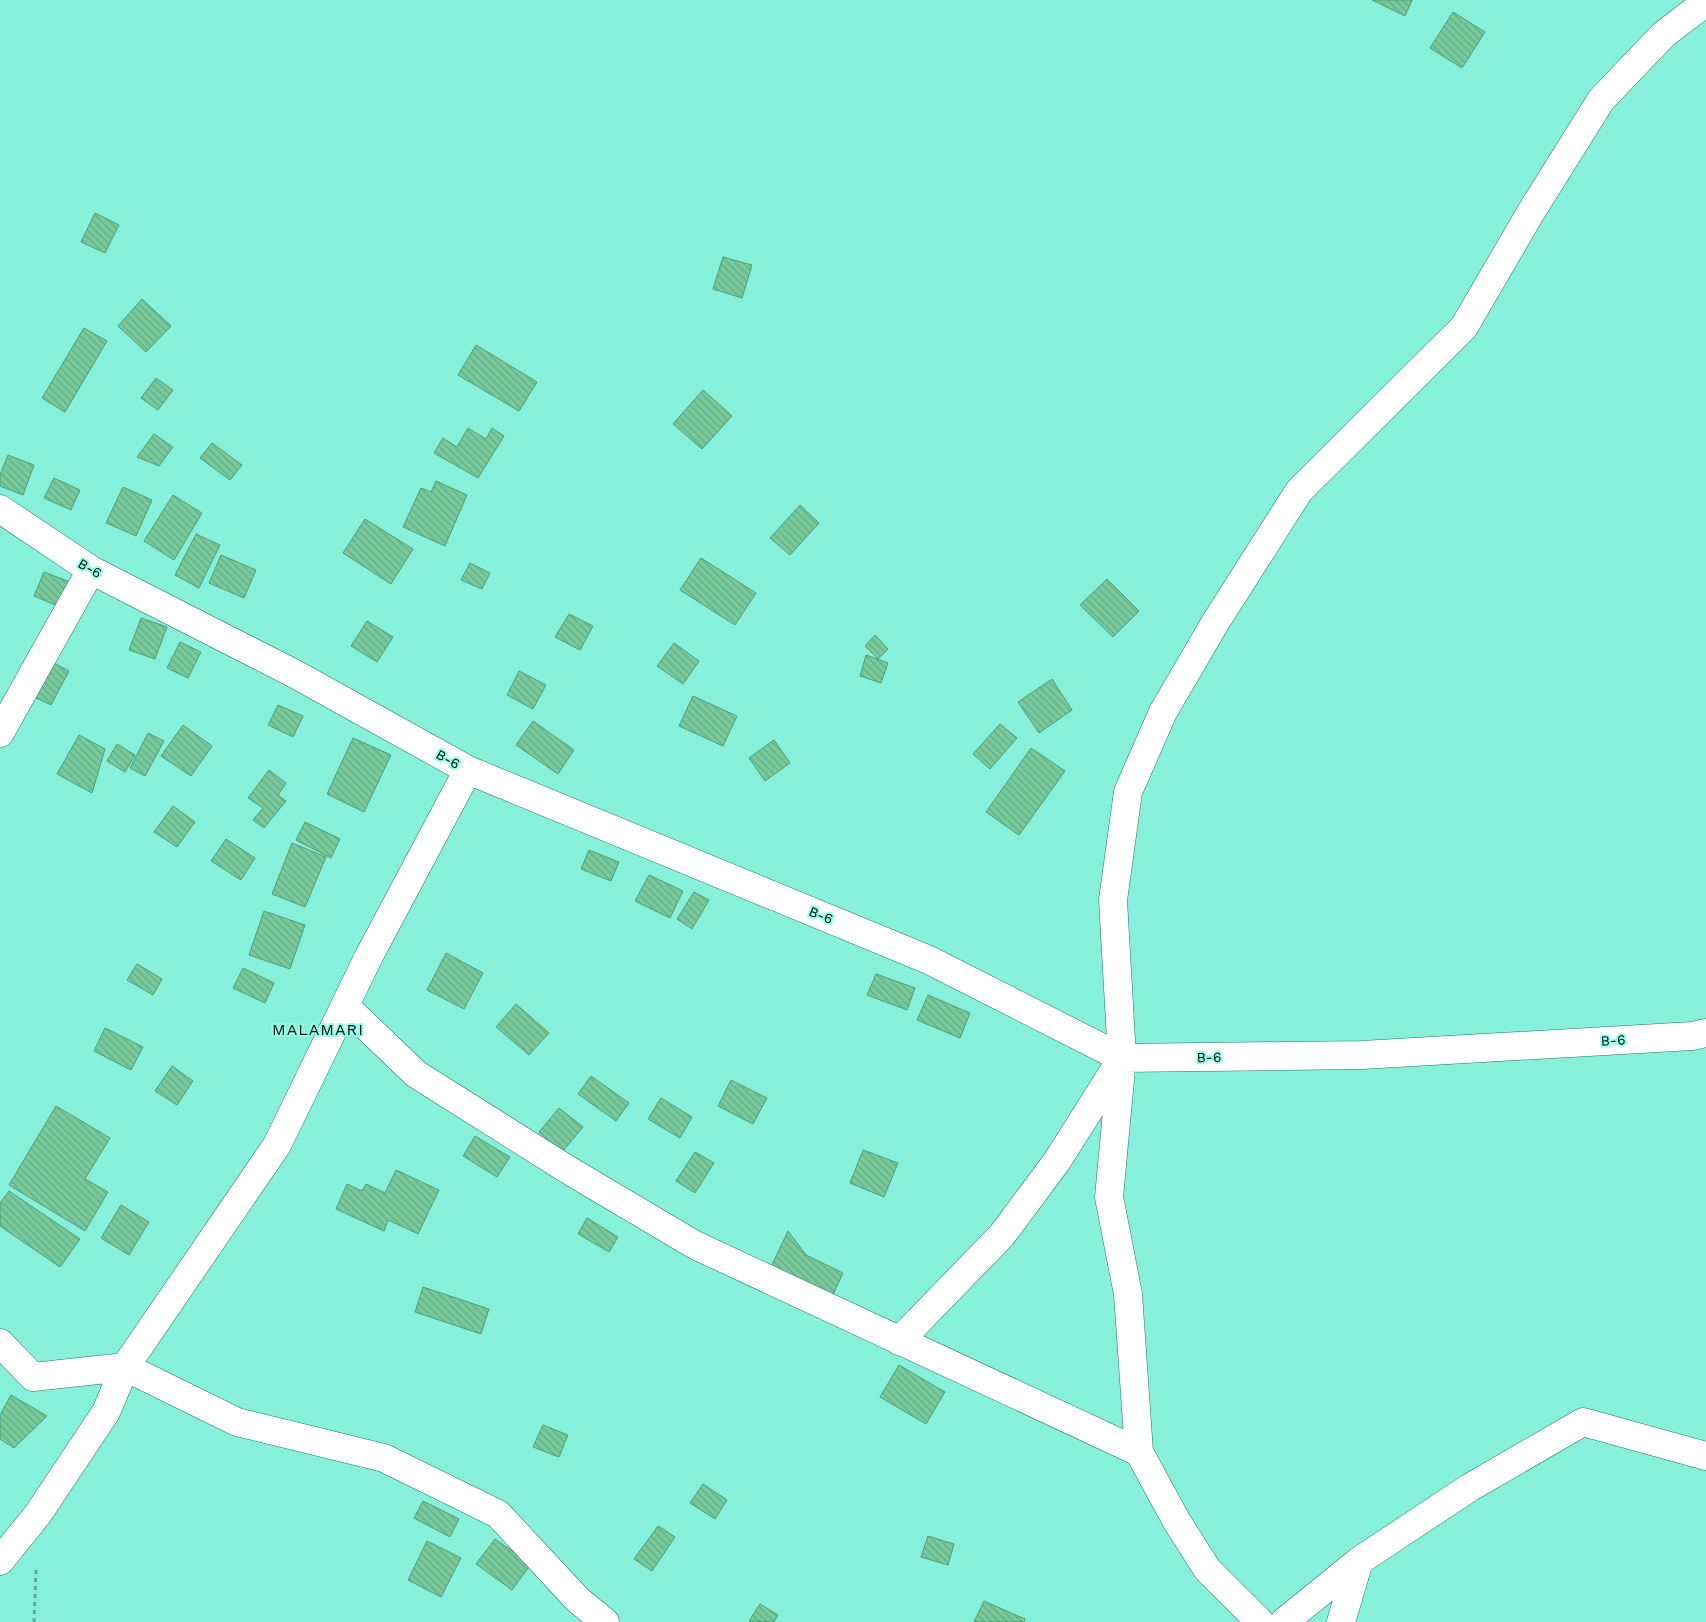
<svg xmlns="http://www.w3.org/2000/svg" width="1706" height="1622" viewBox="0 0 1706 1622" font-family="'Work Sans',sans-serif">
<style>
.building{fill:url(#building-back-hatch);stroke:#4c9e73}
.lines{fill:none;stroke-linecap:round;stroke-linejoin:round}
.minor-casing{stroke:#207566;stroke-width:29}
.path{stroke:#5ca999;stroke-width:3;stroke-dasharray:4 4;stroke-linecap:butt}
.minor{stroke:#fff;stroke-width:28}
.labels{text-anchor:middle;stroke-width:4;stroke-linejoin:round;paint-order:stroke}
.street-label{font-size:14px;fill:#00120e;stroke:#94fee7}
.quarter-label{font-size:16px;letter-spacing:1px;fill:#00120e;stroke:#94fee7}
</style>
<defs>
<pattern id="building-back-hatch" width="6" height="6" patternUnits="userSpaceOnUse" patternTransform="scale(1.25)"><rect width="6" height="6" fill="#78c99c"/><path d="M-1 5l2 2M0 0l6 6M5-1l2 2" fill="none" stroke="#66ac85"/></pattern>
</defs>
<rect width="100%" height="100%" fill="#87f0da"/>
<!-- building -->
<path class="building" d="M1372,0H1412L1405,16Z
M1453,12L1485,32L1462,68L1430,48Z
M95,213L119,225L105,253L81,242Z
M723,257L752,265L742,298L713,289Z
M142,299L171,326L146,352L118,326Z
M84,328L107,341L65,412L42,398Z
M476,345L537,382L519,411L458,375Z
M156,378L173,390L158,410L141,398Z
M703,390L732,416L702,449L673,424Z
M468,428L486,439L492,428L504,436L478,478L434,453L443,438L457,447Z
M154,434L173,447L159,466L137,457Z
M212,443L242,465L230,480L200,458Z
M8,455L34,465L23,495L0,486V475Z
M54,478L80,490L71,510L44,498Z
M436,481L467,495L445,546L403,527L421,488L431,492Z
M123,487L152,500L136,536L106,523Z
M173,495L202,513L174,560L144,541Z
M800,505L819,523L790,555L770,538Z
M365,519L413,549L391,584L343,553Z
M196,534L220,545L199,588L175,575Z
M221,555L256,570L244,598L209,583Z
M701,558L756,593L735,625L680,590Z
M470,563L490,573L482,589L461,580Z
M44,572L70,582L60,607L34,596Z
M1107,579L1139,611L1113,637L1080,605Z
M569,614L593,626L580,650L555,637Z
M141,618L167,627L155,659L129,650Z
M367,621L393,637L377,662L351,646Z
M875,635L888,649L878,659L865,646Z
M180,642L201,652L188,678L167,668Z
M674,643L699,661L683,684L657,666Z
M866,655L888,663L881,683L860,676Z
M48,660L69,671L51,705L30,695Z
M519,671L546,685L533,709L507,695Z
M1052,679L1072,710L1039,733L1018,702Z
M693,696L737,716L723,746L679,726Z
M278,705L303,716L293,737L268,725Z
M533,721L574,750L558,774L516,745Z
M1000,724L1017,738L990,769L973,754Z
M183,725L212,746L191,776L161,756Z
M148,733L164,741L145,776L130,768Z
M79,735L105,749L92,793L57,774Z
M353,738L391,755L364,812L327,794Z
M774,740L790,763L765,781L749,758Z
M117,744L135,755L125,772L107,761Z
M1031,748L1065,771L1019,835L986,812Z
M269,770L286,783L278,795L286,801L264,828L253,820L263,808L248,798Z
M173,806L195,822L177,847L154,832Z
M305,822L340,839L331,858L296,840Z
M226,839L255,858L241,880L211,861Z
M292,843L326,857L305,907L272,894Z
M589,850L619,862L611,881L581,869Z
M649,875L683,891L670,918L635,901Z
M694,892L709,900L692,929L677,919Z
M264,911L305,925L290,969L249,955Z
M446,953L483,973L464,1009L427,990Z
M137,964L162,979L153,995L127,980Z
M243,968L274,983L265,1003L233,988Z
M876,974L915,988L907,1010L867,995Z
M928,995L970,1013L960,1038L917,1020Z
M516,1004L549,1033L529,1055L496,1027Z
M105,1028L143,1047L131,1070L94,1051Z
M172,1066L193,1081L177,1105L155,1091Z
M591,1076L629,1103L616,1121L578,1094Z
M731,1080L767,1098L753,1124L718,1106Z
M661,1098L692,1117L680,1138L648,1119Z
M56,1106L110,1138L85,1179L108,1192L85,1231L9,1185Z
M559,1108L583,1127L562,1152L539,1132Z
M475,1136L510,1157L497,1177L463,1156Z
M863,1150L898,1163L884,1197L850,1183Z
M695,1152L714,1163L695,1193L676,1181Z
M396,1170L439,1190L418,1234L388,1220L384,1231L336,1209L347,1184L362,1191L366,1184L385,1193Z
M9,1191L80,1239L60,1267L0,1226V1203Z
M121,1205L149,1222L129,1255L101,1238Z
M587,1218L618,1237L609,1252L578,1234Z
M788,1231L806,1255L843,1273L831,1299L770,1269Z
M423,1287L489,1309L481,1334L415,1312Z
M899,1365L945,1392L926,1424L880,1397Z
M11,1395L47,1416L14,1448L0,1439V1415Z
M543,1425L568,1435L559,1457L533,1447Z
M703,1484L727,1500L715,1519L690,1503Z
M423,1501L459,1519L450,1537L414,1518Z
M658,1526L675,1537L652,1571L634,1559Z
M928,1536L954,1544L948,1565L921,1557Z
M495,1539L531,1564L512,1590L476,1564Z
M427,1541L461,1558L441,1597L408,1580Z
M984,1601L1025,1619L1024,1622H974Z
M760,1604L778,1615L774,1622L749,1621Z"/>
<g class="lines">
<!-- minor casing -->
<g class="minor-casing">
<path id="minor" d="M0,509L91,570L295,674L468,770L929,960L1122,1058L1362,1055L1692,1036L1706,1033
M0,733L91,570
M345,1006L416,1074L570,1171L695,1245L1139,1452
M899,1341L1002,1235L1057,1161L1119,1063
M0,1343L33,1377L125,1367L237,1422L384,1458L498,1514L578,1600L605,1622
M0,1561L38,1514L106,1412L125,1367L277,1145L369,956L468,770
M1260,1622L1207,1569L1176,1520L1139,1452L1128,1294L1109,1197L1122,1058L1113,900L1128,792L1163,712L1215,623L1299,491L1464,327L1531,212L1601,100L1663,35L1706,2
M1284,1622L1359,1561L1469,1488L1583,1422L1706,1456
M1341,1622L1359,1561"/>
</g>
<!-- path -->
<path class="path" d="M34,1622L36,1570"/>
<!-- minor -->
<use href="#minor" class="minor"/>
</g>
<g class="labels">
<!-- street labels -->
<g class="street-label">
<text transform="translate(90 568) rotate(30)" y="5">B-6</text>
<text transform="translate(448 759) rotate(29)" y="5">B-6</text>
<text transform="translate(821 915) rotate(22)" y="5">B-6</text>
<text transform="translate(1613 1040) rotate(-3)" y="5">B-6</text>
<text transform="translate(1209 1057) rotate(-1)" y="5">B-6</text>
</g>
<!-- quarter labels -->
<g class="quarter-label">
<text x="318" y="1035">MALAMARI</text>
</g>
</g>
</svg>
